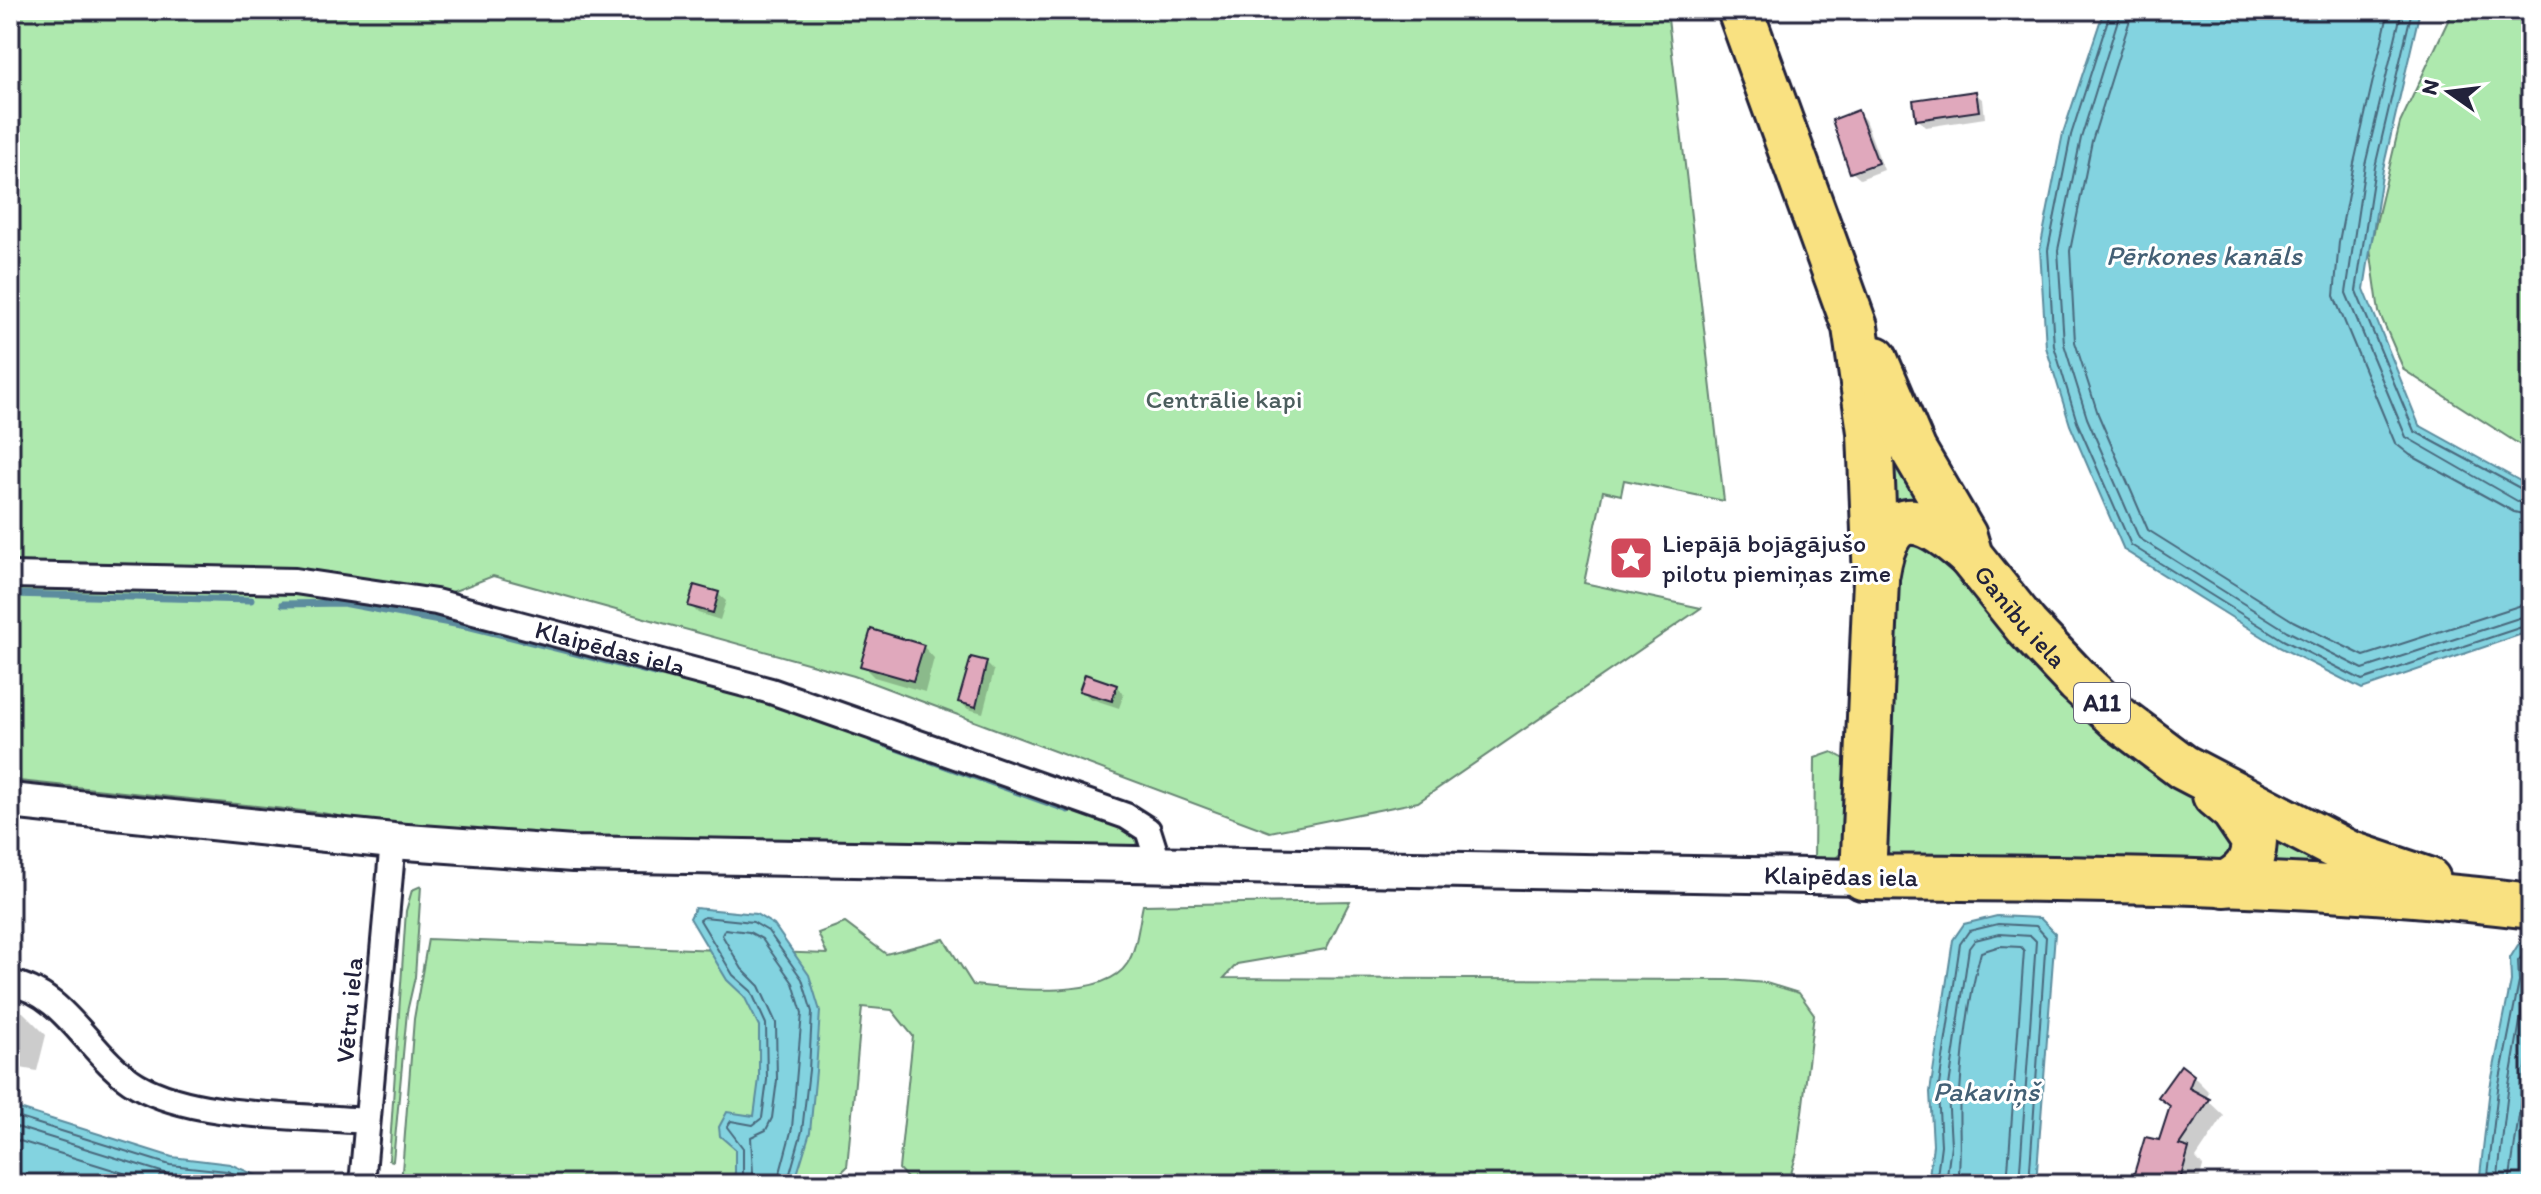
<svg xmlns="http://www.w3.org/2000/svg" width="2541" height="1194" viewBox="0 0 2541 1194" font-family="Itim,sans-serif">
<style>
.green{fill:#aee9ae;stroke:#688674;stroke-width:2}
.water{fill:#83d3e0;stroke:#5c8c9e;stroke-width:2}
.shadow{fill:#0003}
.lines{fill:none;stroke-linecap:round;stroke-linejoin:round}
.shore{stroke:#49697d;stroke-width:2}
.stream{stroke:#5c8c9e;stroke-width:7}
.building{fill:#e0a8bc;stroke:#22223b;stroke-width:2}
.street-casing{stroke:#22223b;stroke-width:30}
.secondary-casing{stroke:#22223b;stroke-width:40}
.highway-casing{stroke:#22223b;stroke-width:50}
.street{stroke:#fff;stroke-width:24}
.secondary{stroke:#fff;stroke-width:34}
.highway{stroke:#f9e181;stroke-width:44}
.labels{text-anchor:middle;stroke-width:6;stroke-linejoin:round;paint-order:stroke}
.shield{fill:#fff;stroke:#646476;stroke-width:2}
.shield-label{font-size:24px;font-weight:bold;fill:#22223b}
.park-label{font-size:26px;fill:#4c5e5e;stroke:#fff}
.poi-label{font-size:26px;fill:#22223b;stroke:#fff;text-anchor:start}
.street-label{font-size:26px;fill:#22223b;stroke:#fff}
.water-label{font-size:28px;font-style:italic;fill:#446075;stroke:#fff}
</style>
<rect width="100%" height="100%" fill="#fff"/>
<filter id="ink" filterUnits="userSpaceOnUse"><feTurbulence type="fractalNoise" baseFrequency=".0125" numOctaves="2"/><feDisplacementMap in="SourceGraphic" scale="16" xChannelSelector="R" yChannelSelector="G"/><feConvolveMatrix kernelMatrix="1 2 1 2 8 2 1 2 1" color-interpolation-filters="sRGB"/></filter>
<g filter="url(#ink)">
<!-- green -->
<path class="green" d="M10,10H1667L1724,501L1624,480L1621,495L1603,491L1584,583L1701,608L1418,802L1270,832L854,676L493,576L413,607L696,675L1138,833L1135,851L531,840L401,827L322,813L10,780Z
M2453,10H2531V452L2404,370L2379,312L2370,248L2400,123Z
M1893,460L1923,508L1890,520Z
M1925,538L2237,839L2232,862L1894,858L1884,849L1889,578L1908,542Z
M1832,752L1850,762L1847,847L1832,862H1814L1815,758Z
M2263,834L2342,874L2260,861Z
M421,886L415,977L407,1012L393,1161L389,1160L406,911L412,890Z
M1350,901L1326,949L1237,964L1224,978L1728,980L1766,983L1799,993L1814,1014L1797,1153L1788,1184H912L899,1169L913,1036L892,1010L862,1007L847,1167L829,1184H401L414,1019L428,939L827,954L818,933L845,923L886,954L944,939L973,985C1011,989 1104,1000 1127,964C1137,950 1139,922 1143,905Z"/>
<!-- water -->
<path class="water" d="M2104,10H2420L2383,169L2364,289L2419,425L2531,487V631L2362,689L2279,647L2124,550L2070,425L2046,347L2040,249L2063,133Z
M695,908L756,914L774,925L809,975L820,1011L816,1071L810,1132L794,1184H727L735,1173V1149L720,1136L719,1127L727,1112L754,1116L759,1079V1026L744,996L727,980L690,918Z
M1997,916L2040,918L2055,933L2036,1184H1928L1933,1145L1930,1092L1953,940L1964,924Z
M2531,936V1184H2479L2490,1088L2511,981L2510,958L2518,945Z
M10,1106L172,1157L230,1164L276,1184H14L10,1183Z"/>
<!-- shadow -->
<path class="shadow" d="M1975,93L1983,100L1985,118L1926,127L1918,119Z
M1858,112L1865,120L1884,170L1860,179L1852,172Z
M718,594L726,601L720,620L698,613L691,606Z
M923,646L934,658L925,692L874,677L862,665Z
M986,663L994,671L983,713L968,709L960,702Z
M1116,686L1124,694L1119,708L1089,698L1082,690Z
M10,1010L23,1012L46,1035L37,1071L10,1066Z
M2193,1076L2209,1092L2206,1099L2224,1116L2196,1158L2203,1166L2198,1184H2133L2160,1142Z"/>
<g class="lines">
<!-- shore -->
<path class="shore" d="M2111,10L2071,135L2048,250L2054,346L2077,422L2131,545L2283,640L2362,680L2531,624
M2121,10L2081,138L2058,250L2064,344L2087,418L2139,538L2287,631L2363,669L2531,614
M2133,10L2092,141L2070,251L2075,342L2098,414L2148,530L2293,621L2364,656L2531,602
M2389,10L2354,163L2339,242L2334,296L2395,443L2410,455L2514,512L2531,516
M2402,10L2365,165L2346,293L2406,437L2519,502L2531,504
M2412,10L2375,167L2356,291L2414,431L2531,494
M10,1115L170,1165L227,1171L256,1184
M10,1125L168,1174L231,1184
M10,1138L159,1184
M737,1184L743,1174V1148L727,1127L731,1121L753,1125L762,1118L767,1080L766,1024L751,991L733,975L700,920L704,917L753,922L768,931L802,979L812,1012L809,1070L802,1131L787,1184
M749,1184L753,1173L751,1137L766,1130L772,1118L777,1080L776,1023L759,986L742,969L722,935L725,929L749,932L762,939L793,983L802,1013L792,1128L777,1184
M1936,1184L1941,1145L1938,1092L1960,944L1969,931L1998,924L2036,926L2046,937L2029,1184
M1946,1184L1951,1145L1948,1093L1969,948L1975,940L1999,934L2031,936L2036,941L2019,1184
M1958,1184C1962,1153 1958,1123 1960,1092C1963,1046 1969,996 1981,952L2000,946L2021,947L2024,951L2007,1184
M2487,1184L2498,1089L2519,982L2518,961L2531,946
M2497,1184L2508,1091L2531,958
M2509,1184L2531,1033"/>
<!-- stream -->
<path class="stream" d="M10,594L251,600
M283,604L343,603L471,627L659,674
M871,739L1068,810"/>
</g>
<!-- building -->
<path class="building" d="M1976,91L1979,111L1916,120L1913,100Z
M1858,110L1878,163L1850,173L1832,120Z
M694,585L719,592L713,613L688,606Z
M871,629L924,645L913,681L860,666Z
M971,657L987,661L976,707L958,702Z
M1085,674L1117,685L1112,701L1079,691Z
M2181,1065L2194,1075L2189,1088L2210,1099L2179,1145L2189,1148L2179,1184H2131L2145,1137L2159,1140L2170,1106L2158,1097Z"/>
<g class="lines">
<!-- street casing -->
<g class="street-casing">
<g id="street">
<path id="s1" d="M10,575L295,581L436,602L771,691L1126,816L1148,830L1154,849L1150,866"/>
<path d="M10,983C67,993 89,1057 137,1085C195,1119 299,1115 367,1121"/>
<path d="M362,1184L393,841"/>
</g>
</g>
<!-- secondary casing -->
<g class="secondary-casing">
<path id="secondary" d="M10,801L393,841L573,854L1863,877"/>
</g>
<!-- highway casing -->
<g class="highway-casing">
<g id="highway">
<path d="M1740,10L1855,327L1870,432L1876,580L1863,877C2085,879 2310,879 2531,906"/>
<path id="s2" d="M1875,359L1914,451L1964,536L1970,556L2026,626L2078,681L2119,719L2183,767L2348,853L2428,880"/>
<path d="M1877,573C1889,497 1928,518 1970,556"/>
<path d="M2215,795L2233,810L2254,841C2253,864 2245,873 2225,884"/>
</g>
</g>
<!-- street -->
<use href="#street" class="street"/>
<!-- secondary -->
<use href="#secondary" class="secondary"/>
<!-- highway -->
<use href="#highway" class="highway"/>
</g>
</g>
<!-- icons -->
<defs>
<g id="sight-square" transform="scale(2.3)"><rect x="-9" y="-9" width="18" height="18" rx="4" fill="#d1495b" stroke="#fff"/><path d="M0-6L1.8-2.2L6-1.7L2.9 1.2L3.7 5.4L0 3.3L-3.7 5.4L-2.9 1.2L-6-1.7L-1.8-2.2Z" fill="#fff"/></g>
</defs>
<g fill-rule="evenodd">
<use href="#sight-square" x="1631" y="558"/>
</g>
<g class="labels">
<!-- shield labels -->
<rect class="shield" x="2074" y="683" width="56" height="40" rx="6"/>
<g class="shield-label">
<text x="2102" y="711">A11</text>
</g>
<!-- park labels -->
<g class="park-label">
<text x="1224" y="408">Centrālie kapi</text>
</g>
<!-- poi labels -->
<g class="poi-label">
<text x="1662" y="552">Liepājā bojāgājušo<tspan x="1662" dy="30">pilotu piemiņas zīme</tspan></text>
</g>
<!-- street labels -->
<g class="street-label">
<text dy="9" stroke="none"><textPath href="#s2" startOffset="298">Ganību iela</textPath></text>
<text dy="9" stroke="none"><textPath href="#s1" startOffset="608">Klaipēdas iela</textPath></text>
<text transform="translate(1841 876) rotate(1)" y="9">Klaipēdas iela</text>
<text transform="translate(349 1010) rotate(-85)" y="9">Vētru iela</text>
</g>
<!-- water labels -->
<g class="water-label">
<text x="2204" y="265">Pērkones kanāls</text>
<text x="1986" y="1101">Pakaviņš</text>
</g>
</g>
<!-- margin -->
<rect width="2541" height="1194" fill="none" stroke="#fff" stroke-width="40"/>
<rect x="20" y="20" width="2501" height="1154" fill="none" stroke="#22223b" stroke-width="3" filter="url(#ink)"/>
<!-- north arrow -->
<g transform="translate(2449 92) rotate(284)" stroke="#ffffff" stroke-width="6" paint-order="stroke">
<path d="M0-6L14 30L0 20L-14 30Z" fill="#22223b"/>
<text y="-12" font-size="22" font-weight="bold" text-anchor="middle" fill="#22223b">N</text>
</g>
</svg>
